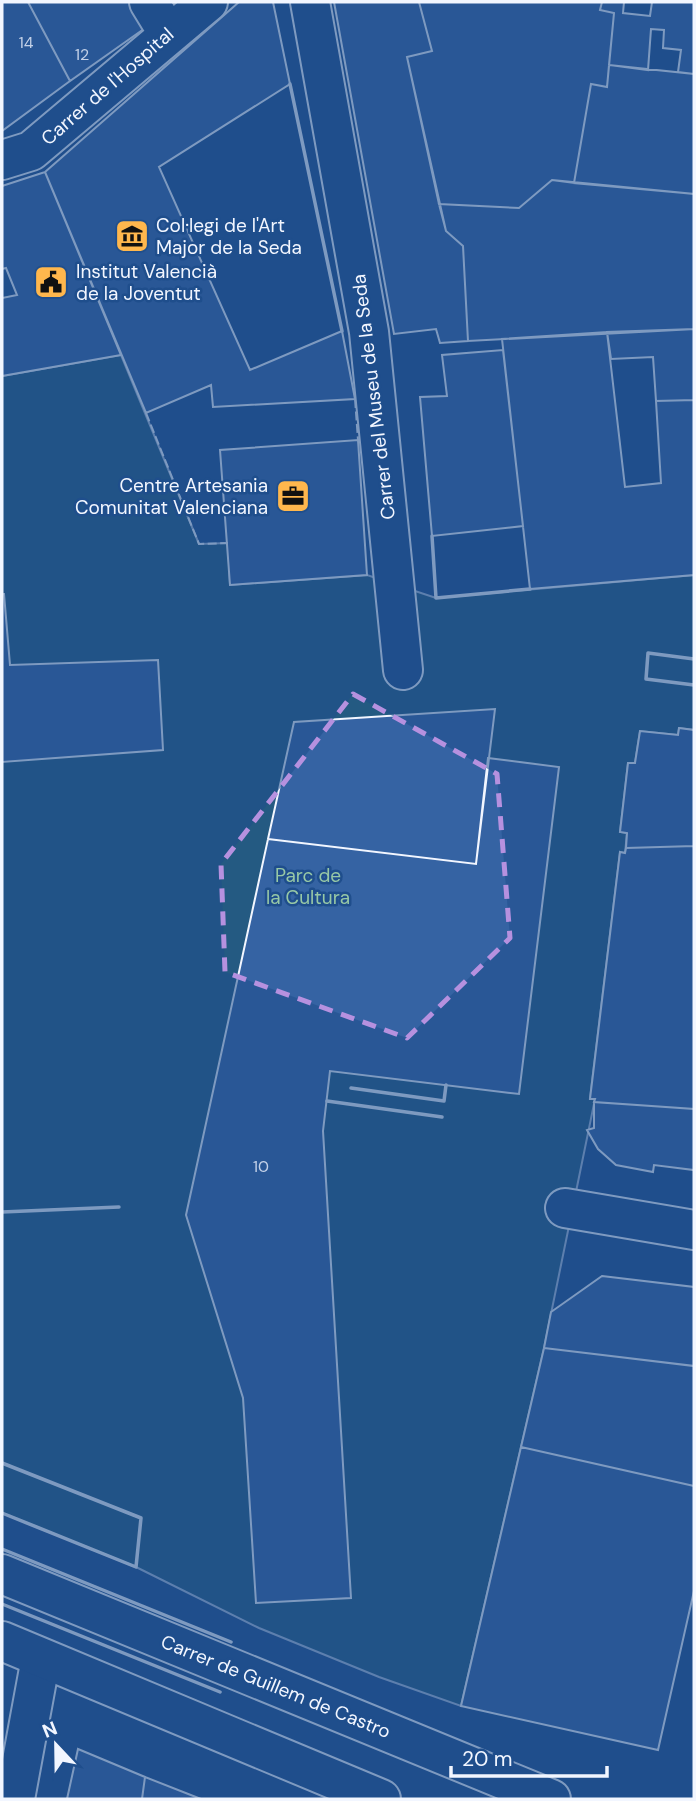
<svg xmlns="http://www.w3.org/2000/svg" width="696" height="1801" viewBox="0 0 696 1801" font-family="'DM Sans',sans-serif">
<style>
.green{fill:#245a82;stroke:#a8bbd7;stroke-width:2}
.building{fill:#3563a3;stroke:#f2f6ff;stroke-width:2}
.lines{fill:none;stroke-linecap:round;stroke-linejoin:round}
.minor-casing{stroke:#f2f6ff;stroke-width:42}
.major-casing{stroke:#f2f6ff;stroke-width:42}
.minor{stroke:#1f4e8c;stroke-width:38}
.major{stroke:#1f4e8c;stroke-width:38}
.fence{stroke:#f2f6ff;stroke-width:2;stroke-dasharray:9 3.5;stroke-linecap:butt}
.wall{stroke:#f2f6ff;stroke-width:3.5}
.marked{fill:none;stroke:#b691df;stroke-width:5;stroke-dasharray:14 9;stroke-linejoin:round}
.labels{text-anchor:middle;stroke-width:5;stroke-linejoin:round;paint-order:stroke}
.number-label{font-size:16px;fill:#c3d1e8}
.street-label{font-size:19px;fill:#f2f6ff;stroke:#1f4e8c}
.poi-label{font-size:19px;fill:#f2f6ff;stroke:#1f4e8c;text-anchor:start}
.park-label{font-size:19px;fill:#97c8a6;stroke:#1f4e8c}
</style>
<rect width="100%" height="100%" fill="#1f4e8c"/>
<!-- green -->
<path class="green" d="M121,355L199,544L228,543L230,585L367,575L436,598L694,575V730L679,728L678,735L640,731L635,763H628L620,832L627,833L625,853L620,852L590,1098L595,1099L544,1348L461,1706L379,1677L259,1628L136,1567L2,1513V376Z"/>
<!-- building -->
<path class="building" d="M2,2H28L70,81L2,131Z
M28,2H134L148,26L70,81Z
M239,2H273L290,84L159,167L250,370L342,331L355,399L213,407L211,385L146,413L45,172Z
M334,2H419L432,51L407,57L446,231L463,246L468,341L440,343L436,329L394,334Z
M419,2H602L600,10L614,13L607,87L591,84L574,183L552,180L519,208L439,204L407,57L432,51Z
M602,2H624L623,13L650,16L652,2H694V74L678,72L681,50L663,48L664,30L651,29L648,70L609,65L614,13L600,10Z
M609,65L694,74V194L574,183L591,84L607,87Z
M45,172L121,355L2,376V298L17,295L6,268L2,269V186Z
M552,180L694,194V329L468,341L463,246L446,231L439,204L519,208Z
M694,329V400L656,401L653,357L611,359L607,332Z
M607,332L625,487L661,483L656,401L694,400V575L530,589L502,339Z
M503,350L523,526L432,536L420,397L447,396L442,355Z
M358,440L367,575L230,585L220,450Z
M2,594H4L10,665L158,660L163,750L2,762Z
M495,709L476,864L268,839L294,722Z
M679,728L694,730V846L626,848L627,833L620,832L628,763H635L640,731L678,735Z
M488,758L559,767L519,1094L330,1071L323,1131L351,1598L256,1603L243,1398L186,1215L268,839L476,864Z
M694,846V1109L594,1102L595,1099H590L620,852L625,853L626,848Z
M594,1102L694,1109V1170L654,1165L653,1172L616,1165L598,1149L587,1130L594,1128Z
M602,1276L694,1287V1366L544,1348L551,1312Z
M544,1348L694,1366V1486L521,1447Z
M521,1447L694,1486V1591L658,1750L461,1706Z
M78,1749L145,1777L142,1799H67Z
M145,1777L201,1799H142Z"/>
<g class="lines">
<!-- minor casing -->
<g class="minor-casing">
<path id="minor" d="M149,2L168,33
M310,2L369,332L403,670
M2,160L31,151L208,2
M565,1208L694,1230
M15,1799L41,1658"/>
</g>
<!-- major casing -->
<g class="major-casing">
<path id="major" d="M2,1574L551,1799
M2,1641L381,1799"/>
</g>
<!-- minor -->
<use href="#minor" class="minor"/>
<!-- major -->
<use href="#major" class="major"/>
<!-- fence -->
<path class="fence" d="M355,399L358,440
M146,413L199,544L228,543"/>
<!-- wall -->
<path class="wall" d="M290,84L342,331
M432,536L436,598L530,589
M694,659L648,653L646,679L694,685
M351,1088L444,1101L446,1085
M327,1101L442,1117
M2,1212L119,1207
M2,1463L141,1518L136,1567L2,1513
M2,1549L231,1642
M2,1604L220,1692"/>
</g>
<!-- marked area -->
<path d="M0 0H696V1801H0ZM353,694L497,774L510,938L407,1038L225,972L221,864Z" fill="#1f4e8c" fill-opacity=".55" fill-rule="evenodd"/>
<path class="marked" d="M353,694L497,774L510,938L407,1038L225,972L221,864Z"/>
<!-- icons -->
<defs>
<g id="museum-square" transform="scale(1.75)"><rect x="-9" y="-9" width="18" height="18" rx="4" fill="#ffb74d" stroke="#1f4e8c"/><path d="M0-6L6-3V-2H-6V-3ZM-5-1h2V3h-2ZM-1-1h2V3h-2ZM3-1h2V3H3ZM-6 4H6V6H-6Z" fill="#111"/></g>
<g id="civic-square" transform="scale(1.75)"><rect x="-9" y="-9" width="18" height="18" rx="4" fill="#ffb74d" stroke="#1f4e8c"/><path d="M-.6-6.5H3V-4.5H.6V-3L4-1V1h2V6H-6V1h2V-1L-.6-3ZM-1.2 2.5V6h2.4V2.5Z" fill="#111"/></g>
<g id="office-square" transform="scale(1.75)"><rect x="-9" y="-9" width="18" height="18" rx="4" fill="#ffb74d" stroke="#1f4e8c"/><path d="M-6-3h4V-5.5h4V-3h4V5H-6ZM-1-4.5V-3h2v-1.5ZM-6 0V1H6V0Z" fill="#111"/></g>
</defs>
<g fill-rule="evenodd">
<use href="#museum-square" x="132" y="236"/>
<use href="#civic-square" x="51" y="282"/>
<use href="#office-square" x="293" y="496"/>
</g>
<g class="labels">
<!-- number labels -->
<g class="number-label">
<text x="26" y="48">14</text>
<text x="82" y="60">12</text>
<text x="261" y="1172">10</text>
</g>
<!-- street labels -->
<g class="street-label">
<text transform="translate(107 86) rotate(-41)" y="7">Carrer de l'Hospital</text>
<text transform="translate(373 397) rotate(-97)" y="7">Carrer del Museu de la Seda</text>
<text transform="translate(276 1686) rotate(22)" y="7">Carrer de Guillem de Castro</text>
</g>
<!-- poi labels -->
<g class="poi-label">
<text x="156" y="232">Col·legi de l'Art<tspan x="156" dy="22">Major de la Seda</tspan></text>
<text x="76" y="278">Institut Valencià<tspan x="76" dy="22">de la Joventut</tspan></text>
<text x="268" y="492" text-anchor="end">Centre Artesania<tspan x="268" dy="22">Comunitat Valenciana</tspan></text>
</g>
<!-- park labels -->
<g class="park-label">
<text x="308" y="882">Parc de<tspan x="308" dy="22">la Cultura</tspan></text>
</g>
</g>
<!-- border -->
<rect width="696" height="1801" fill="none" stroke="#f2f6ff" stroke-width="7"/>
<!-- north arrow -->
<g transform="translate(56 1745) rotate(338)" stroke="#1f4e8c" stroke-width="5" paint-order="stroke">
<path d="M0-5L12 26L0 18L-12 26Z" fill="#f2f6ff"/>
<text y="-10" font-size="19" font-weight="bold" text-anchor="middle" fill="#f2f6ff">N</text>
</g>
<!-- scale -->
<path d="M451 1766v10h156v-10" fill="none" stroke="#f2f6ff" stroke-width="3.5"/>
<text x="462" y="1766" font-size="21" fill="#f2f6ff" stroke="#1f4e8c" stroke-width="5" paint-order="stroke">20 m</text>
</svg>
